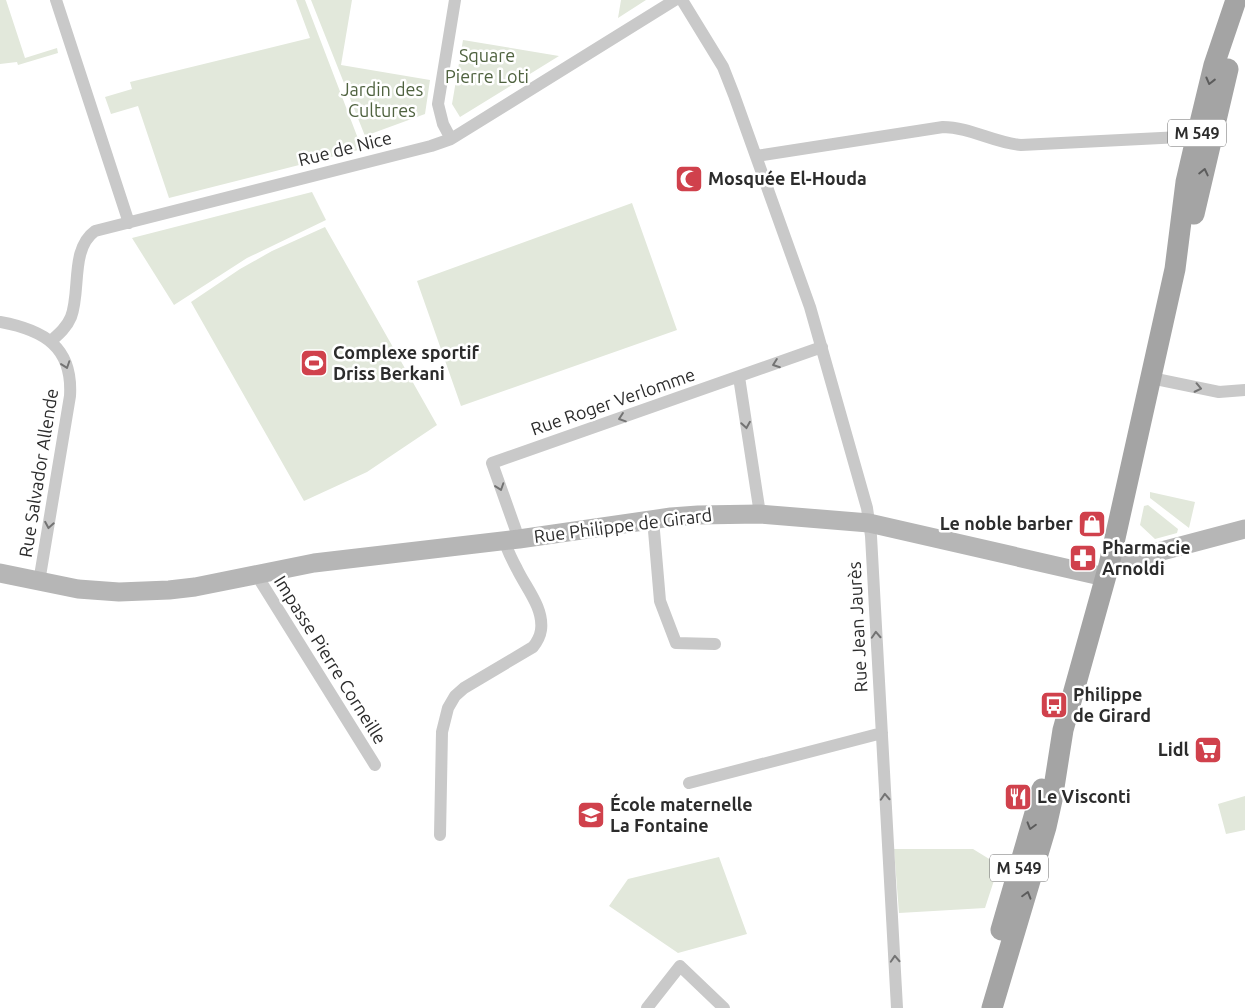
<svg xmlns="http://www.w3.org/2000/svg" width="1245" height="1008" viewBox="0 0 1245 1008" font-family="Ubuntu,sans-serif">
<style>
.green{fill:#e2e8db}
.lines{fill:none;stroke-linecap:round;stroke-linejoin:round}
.street{stroke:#c9c9c9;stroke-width:12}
.secondary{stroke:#b6b6b6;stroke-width:19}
.primary{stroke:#a4a4a4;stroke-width:21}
.oneway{stroke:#5c5c5c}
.oneway2{stroke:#737373}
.labels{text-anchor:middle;stroke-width:5;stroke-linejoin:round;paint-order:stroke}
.shield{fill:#fff;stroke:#6b6b6b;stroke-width:1}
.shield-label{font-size:16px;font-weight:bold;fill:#2c2c2c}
.park-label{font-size:18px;fill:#4f623f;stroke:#fff}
.street-label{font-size:18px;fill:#2c2c2c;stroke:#fff}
.poi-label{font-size:18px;font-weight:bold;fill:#2c2c2c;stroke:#fff;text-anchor:start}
</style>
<rect width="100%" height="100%" fill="#fff"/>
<!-- green -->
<path class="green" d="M0,0H6L25,58L57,48L58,53L18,65L17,62L0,64Z
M296,0H305L362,149L169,198L138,106L111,114L105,97L132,89L130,82L310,38Z
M311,0H352L341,65L430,80L425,114L365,136Z
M621,0H646L618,18Z
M463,40L559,56L460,117L452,104Z
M312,192L326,220L247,258L174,305L132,238Z
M632,203L677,330L461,406L417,281Z
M325,227L437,425L367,472L304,501L191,302L240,269L272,251Z
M1150,492L1195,502L1189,528L1150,498Z
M1148,505L1178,529L1177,533L1155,539L1140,525L1144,506Z
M1245,796V830L1226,834L1218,804Z
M894,849H973L999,865L985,908L899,913Z
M719,857L747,934L678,953L609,906L628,879Z"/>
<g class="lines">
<!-- street -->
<path class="street" d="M56,0L129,223
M682,0L723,67L734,95L810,307L867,508L871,536L897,1008
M451,139L443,124L438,104L455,0
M756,156L943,127C970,127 994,143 1021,145L1201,136
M0,322C44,330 73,347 70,396L39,582
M51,341C59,334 67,327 71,317C81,291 70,249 95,231L431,146L451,139L675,0
M739,377L760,514
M1151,378L1219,392L1245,390
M653,519L660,601L676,643L715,644
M519,539L492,463L822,347
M256,574L375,765
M689,783L882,733
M440,835L442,732L448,708L455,696L464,688L533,647C537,642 540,637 541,630C544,608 526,588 517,569C512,560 508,551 504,541
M647,1008L680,966L724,1008"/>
<!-- secondary -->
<path class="secondary" d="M1109,565L1245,529
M0,573L78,589L119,592L169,590L195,587L314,563L519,539L671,517L698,515L760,514L869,523L1105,577"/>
<!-- primary -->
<path class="primary" d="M1194,214L1228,69
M1001,930L1042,789
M992,1008L1046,827L1052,800L1063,730L1109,565L1175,269L1186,182L1193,152L1214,65L1236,0"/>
</g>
<!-- one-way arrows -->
<defs><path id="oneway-chevron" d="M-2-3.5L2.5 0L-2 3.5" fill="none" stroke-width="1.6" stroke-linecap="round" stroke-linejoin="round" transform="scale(1.25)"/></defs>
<g class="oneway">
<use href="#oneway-chevron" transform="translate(1210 81) rotate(104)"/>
<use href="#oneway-chevron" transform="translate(1204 172) rotate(-77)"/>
<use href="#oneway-chevron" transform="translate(1031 826) rotate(106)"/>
<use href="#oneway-chevron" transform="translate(1027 895) rotate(-74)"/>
</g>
<g class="oneway2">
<use href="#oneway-chevron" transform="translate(776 364) rotate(160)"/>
<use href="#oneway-chevron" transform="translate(66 365) rotate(71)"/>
<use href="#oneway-chevron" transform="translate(1198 388) rotate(12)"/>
<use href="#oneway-chevron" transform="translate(622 418) rotate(161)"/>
<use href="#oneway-chevron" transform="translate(746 425) rotate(81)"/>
<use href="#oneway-chevron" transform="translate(500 487) rotate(71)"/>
<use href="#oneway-chevron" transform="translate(49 525) rotate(100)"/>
<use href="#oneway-chevron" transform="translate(876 635) rotate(-93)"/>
<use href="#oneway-chevron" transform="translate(885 797) rotate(-93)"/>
<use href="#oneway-chevron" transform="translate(895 959) rotate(-93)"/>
</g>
<!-- icons -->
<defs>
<g id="mosque-square" transform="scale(1.4375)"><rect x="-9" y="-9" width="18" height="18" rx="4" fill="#d0414c" stroke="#fff"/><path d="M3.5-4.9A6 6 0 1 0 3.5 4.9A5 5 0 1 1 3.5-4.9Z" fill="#fff"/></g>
<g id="stadium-square" transform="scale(1.4375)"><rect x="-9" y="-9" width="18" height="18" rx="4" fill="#d0414c" stroke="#fff"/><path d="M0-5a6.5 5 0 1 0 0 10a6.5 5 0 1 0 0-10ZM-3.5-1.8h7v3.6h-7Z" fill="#fff"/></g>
<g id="shop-square" transform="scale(1.4375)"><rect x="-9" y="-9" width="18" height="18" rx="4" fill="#d0414c" stroke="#fff"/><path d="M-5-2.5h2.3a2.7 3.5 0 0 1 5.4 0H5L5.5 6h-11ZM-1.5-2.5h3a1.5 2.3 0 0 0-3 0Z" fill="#fff"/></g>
<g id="pharmacy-square" transform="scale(1.4375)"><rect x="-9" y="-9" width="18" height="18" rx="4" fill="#d0414c" stroke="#fff"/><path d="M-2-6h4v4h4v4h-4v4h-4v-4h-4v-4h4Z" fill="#fff"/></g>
<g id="bus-square" transform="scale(1.4375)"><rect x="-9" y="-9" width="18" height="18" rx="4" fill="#d0414c" stroke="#fff"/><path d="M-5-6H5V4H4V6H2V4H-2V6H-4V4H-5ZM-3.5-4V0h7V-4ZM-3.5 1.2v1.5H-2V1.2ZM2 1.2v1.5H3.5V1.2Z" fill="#fff"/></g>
<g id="supermarket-square" transform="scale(1.4375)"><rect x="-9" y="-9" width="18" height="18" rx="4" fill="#d0414c" stroke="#fff"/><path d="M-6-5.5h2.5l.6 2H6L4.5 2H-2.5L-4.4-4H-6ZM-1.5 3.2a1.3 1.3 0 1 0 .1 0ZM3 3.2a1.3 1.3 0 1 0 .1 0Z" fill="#fff"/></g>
<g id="restaurant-square" transform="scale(1.4375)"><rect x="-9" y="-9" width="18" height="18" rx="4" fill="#d0414c" stroke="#fff"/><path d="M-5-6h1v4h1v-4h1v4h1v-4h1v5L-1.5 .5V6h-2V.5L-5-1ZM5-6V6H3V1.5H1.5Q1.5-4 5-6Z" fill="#fff"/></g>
<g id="school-square" transform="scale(1.4375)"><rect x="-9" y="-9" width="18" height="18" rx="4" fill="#d0414c" stroke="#fff"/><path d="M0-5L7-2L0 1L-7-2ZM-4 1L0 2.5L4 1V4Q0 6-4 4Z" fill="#fff"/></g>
</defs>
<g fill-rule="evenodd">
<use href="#mosque-square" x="689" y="179"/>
<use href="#stadium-square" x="314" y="363"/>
<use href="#shop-square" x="1092" y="524"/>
<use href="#pharmacy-square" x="1083" y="558"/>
<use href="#bus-square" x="1054" y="705"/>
<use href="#supermarket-square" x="1208" y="750"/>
<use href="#restaurant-square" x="1018" y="797"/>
<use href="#school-square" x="591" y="815"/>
</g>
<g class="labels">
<!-- shield labels -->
<g class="shield">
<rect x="1168" y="119.5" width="58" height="27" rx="4"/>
<rect x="990" y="854.5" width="58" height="27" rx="4"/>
</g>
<g class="shield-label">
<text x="1197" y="139">M 549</text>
<text x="1019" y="874">M 549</text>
</g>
<!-- park labels -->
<g class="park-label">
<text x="487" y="62">Square<tspan x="487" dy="21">Pierre Loti</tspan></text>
<text x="382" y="96">Jardin des<tspan x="382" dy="21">Cultures</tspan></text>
</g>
<!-- street labels -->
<g class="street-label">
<text transform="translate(345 149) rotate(-14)" y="6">Rue de Nice</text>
<text transform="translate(613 402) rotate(-19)" y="6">Rue Roger Verlomme</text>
<text transform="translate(39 473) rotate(-81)" y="6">Rue Salvador Allende</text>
<text transform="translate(623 526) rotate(-7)" y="6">Rue Philippe de Girard</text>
<text transform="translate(858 627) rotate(-93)" y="6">Rue Jean Jaurès</text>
<text transform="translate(330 660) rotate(58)" y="6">Impasse Pierre Corneille</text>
</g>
<!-- poi labels -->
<g class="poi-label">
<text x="708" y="185">Mosquée El-Houda</text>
<text x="333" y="359">Complexe sportif<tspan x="333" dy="21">Driss Berkani</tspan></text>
<text x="1073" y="530" text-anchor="end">Le noble barber</text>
<text x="1102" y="554">Pharmacie<tspan x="1102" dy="21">Arnoldi</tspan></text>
<text x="1073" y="701">Philippe<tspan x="1073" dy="21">de Girard</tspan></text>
<text x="1189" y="756" text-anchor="end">Lidl</text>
<text x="1037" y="803">Le Visconti</text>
<text x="610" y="811">École maternelle<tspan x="610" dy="21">La Fontaine</tspan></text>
</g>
</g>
</svg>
